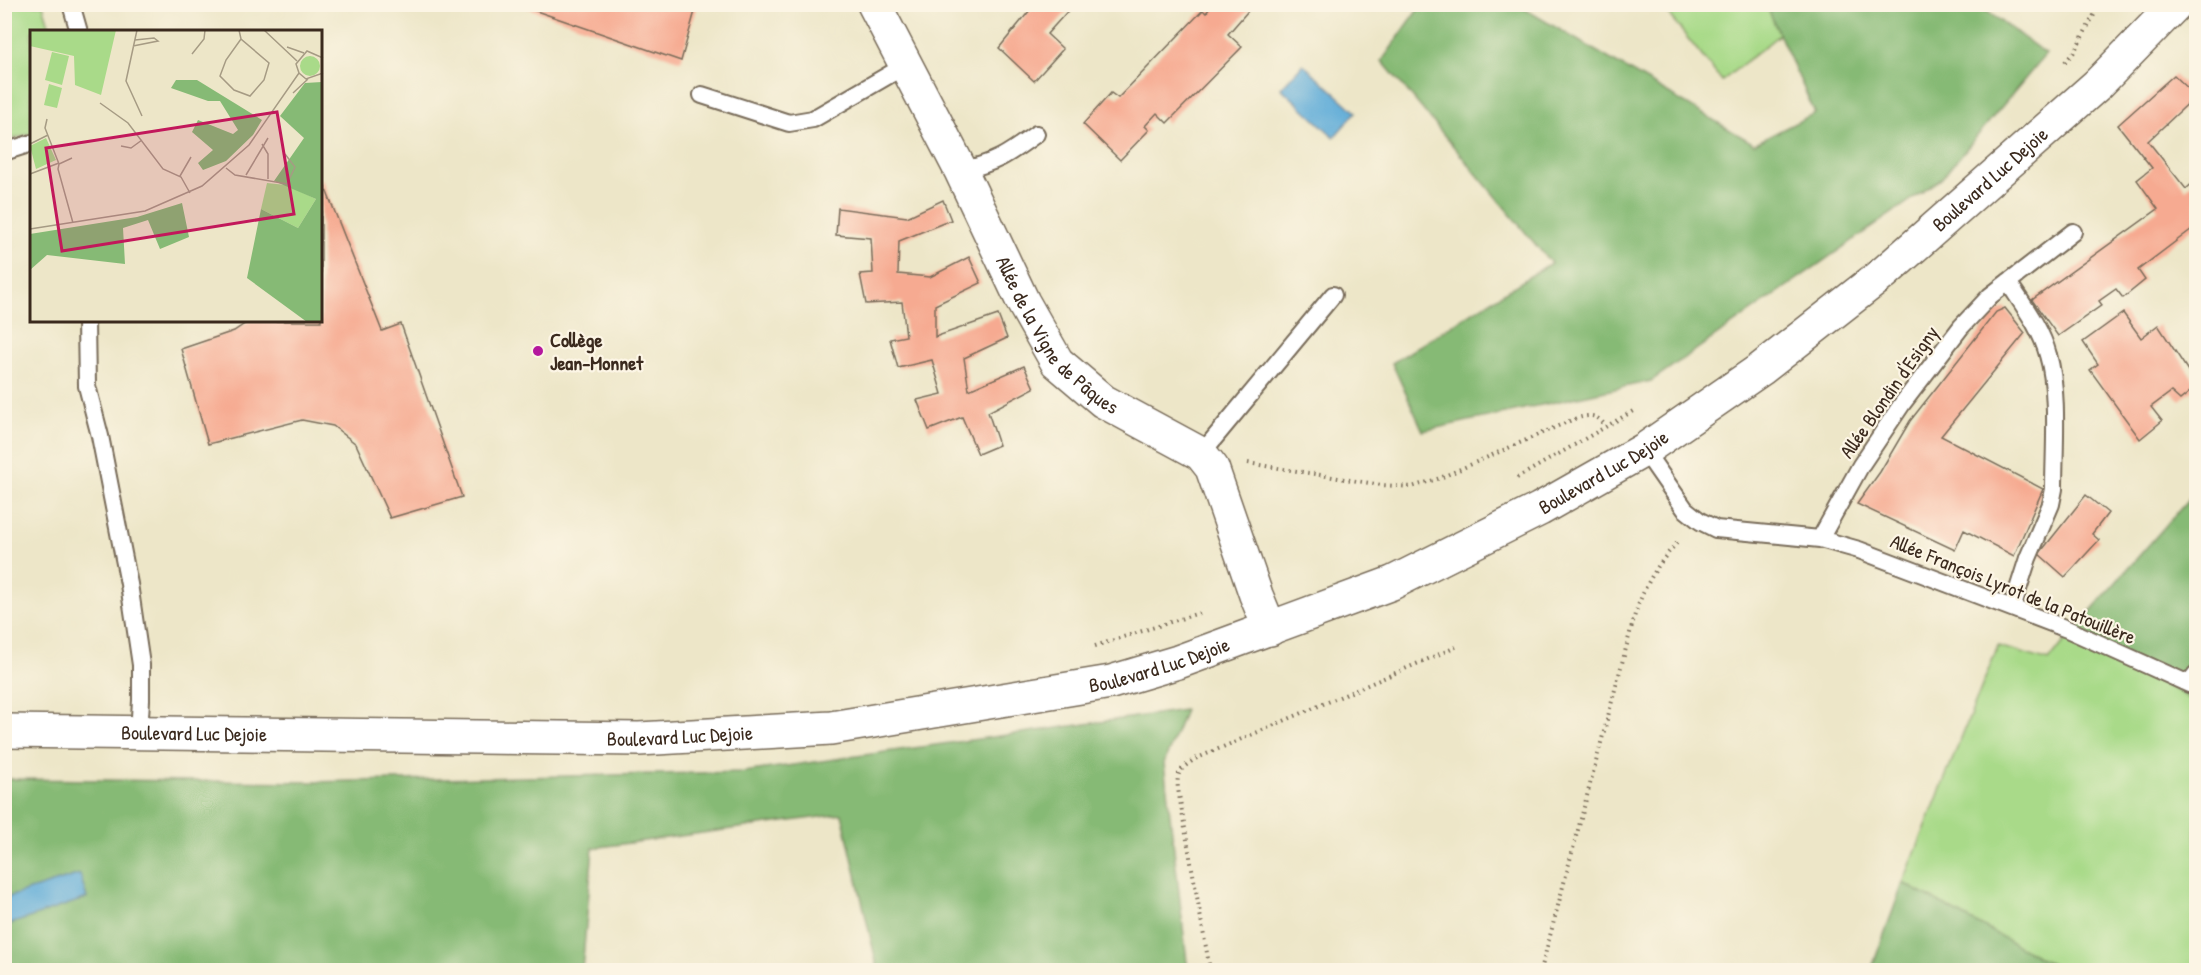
<svg xmlns="http://www.w3.org/2000/svg" width="2201" height="975" viewBox="0 0 2201 975" font-family="'Patrick Hand',sans-serif">
<style>
.green{fill:#a9da89;stroke:#728254;stroke-width:1.5}
.forest{fill:#86ba75;stroke:#60724a;stroke-width:1.5}
.water{fill:#5facd8;stroke:#4d6b7b;stroke-width:1.5}
.building{fill:#f6aa91}
.lines{fill:none;stroke-linecap:round;stroke-linejoin:round}
.lane-casing{stroke:#796c5a;stroke-width:20}
.street-casing{stroke:#796c5a;stroke-width:36}
.secondary-casing{stroke:#796c5a;stroke-width:36}
.path{stroke:#796c5a;stroke-width:4;stroke-dasharray:1.5 4.5;stroke-linecap:butt}
.lane{stroke:#fff;stroke-width:16}
.street{stroke:#fff;stroke-width:33}
.secondary{stroke:#fff;stroke-width:33}
.poi-dot{fill:#b5179e;stroke:#fcf5e5;stroke-width:2}
.labels{text-anchor:middle;stroke-width:4.5;stroke-linejoin:round;paint-order:stroke}
.street-label{font-size:20px;fill:#3b2a1e;stroke:#fcf5e5}
.poi-label{font-size:20px;font-weight:bold;fill:#3b2a1e;stroke:#fcf5e5;text-anchor:start}
.inset-road{fill:none;stroke:#a69b84;stroke-width:1.5}
.view{fill:#c2185b;fill-opacity:0.15;stroke:#c2185b;stroke-width:3}
.inset-edge{fill:none;stroke:#3b2a1e;stroke-width:3}
</style>
<rect width="100%" height="100%" fill="#fcf5e5"/>
<filter id="ink" filterUnits="userSpaceOnUse"><feTurbulence type="fractalNoise" baseFrequency=".0167" numOctaves="2"/><feDisplacementMap in="SourceGraphic" scale="12" xChannelSelector="R" yChannelSelector="G"/><feConvolveMatrix kernelMatrix="1 2 1 2 8 2 1 2 1" color-interpolation-filters="sRGB"/></filter>
<filter id="wash" filterUnits="userSpaceOnUse"><feTurbulence type="fractalNoise" baseFrequency=".008" numOctaves="4" result="noise"/><feDisplacementMap in="SourceGraphic" scale="24" xChannelSelector="R" yChannelSelector="G"/><feGaussianBlur stdDeviation="1.35" result="paint"/><feColorMatrix in="noise" values="0 0 0 0 0 0 0 0 0 0 0 0 0 0 0 0 0 1.4 0 .05"/><feComposite in="paint" operator="in"/></filter>
<g filter="url(#wash)">
<rect width="100%" height="100%" fill="#ede6c8"/>
<!-- green -->
<path class="green" d="M5,4L43,5L51,31L32,32L31,134L5,141Z
M1661,5H1764L1785,30L1722,81Z
M2067,638L2178,691L2196,704V970H2062L1903,883L1998,646L2049,661Z"/>
<!-- forest -->
<path class="forest" d="M1421,5H1518L1754,144L1815,113L1766,5H1978L2046,54L1941,179L1651,381L1423,431L1392,363L1551,263L1382,61Z
M2196,491V704L2178,691L2067,638Z
M1185,710L1164,763L1188,970H878L842,814L593,848L582,970H5V779L311,782L744,772Z
M1903,883L2062,970H1871Z"/>
<!-- water -->
<path class="water" d="M1303,64L1356,112L1334,137L1281,88Z
M80,874L87,898L5,926V898Z"/>
<g id="blocks">
<!-- building -->
<path class="building" d="M516,4H697L681,61Z
M1035,4H1074L1047,34L1063,49L1034,81L999,48Z
M1213,4H1254L1228,34L1242,47L1167,123L1157,113L1145,126L1149,130L1120,160L1083,124L1111,93L1118,98L1203,10L1206,13Z
M2174,75L2196,96L2148,141L2186,189L2196,180V226L2138,270L2145,280L2123,298L2116,289L2099,301L2102,305L2058,336L2032,300L2158,209L2137,180L2152,168L2118,125Z
M321,177L382,331L401,324L462,497L390,518L356,444L333,426L302,420L208,444L181,349L234,331L249,321H321Z
M943,200L951,220L899,241L898,274L930,277L969,257L981,283L935,305V337L998,315L1007,338L964,358L969,390L1024,366L1034,388L988,412L999,445L978,454L962,417L929,430L917,400L942,394L932,360L898,368L890,339L906,336L902,302L866,304L860,274L873,273L871,238L836,235L838,208L907,217Z
M2005,308L2025,333L1941,436L2043,489L2014,556L1964,530L1955,550L1857,504L1880,472L1910,421L1996,312Z
M2123,313L2141,338L2158,325L2196,383V387L2180,400L2171,392L2151,407L2162,421L2140,439L2090,370L2098,364L2083,342Z
M2086,495L2108,513L2092,534L2099,540L2065,577L2039,554Z"/>
</g>
</g>
<g filter="url(#ink)">
<use href="#blocks" fill-opacity="0" stroke="#796c5a" stroke-width="1.5"/>
<g class="lines">
<!-- lane casing -->
<g class="lane-casing">
<path id="lane" d="M71,4L79,32
M702,95L789,123L813,119L906,65
M4,152L32,143
M961,171C997,162 1006,156 1036,134
M2008,282C2023,305 2041,328 2048,355C2059,391 2054,450 2054,489L2051,504L2028,558L2012,608
M86,321L87,386L100,436L129,584L141,665V700L139,734
M1644,450L1685,509L1700,521L1716,529L1820,539L1859,550L2067,629L2189,684L2196,675
M1201,454L1333,295
M1820,539L1861,465L1902,404L1961,327L1990,296L2073,232"/>
</g>
<!-- street casing -->
<g class="street-casing">
<g id="street">
<path id="s1" d="M874,4L961,171L1023,302L1057,362L1103,401L1201,454L1212,468L1256,595L1270,629"/>
</g>
</g>
<!-- secondary casing -->
<g class="secondary-casing">
<g id="secondary">
<path id="s2" d="M4,731L639,739L831,728L1111,682L1178,662L1392,583L1540,509L1644,450L1761,369L1885,272L2098,84L2176,4"/>
</g>
</g>
<!-- path -->
<path class="path" d="M2065,62L2074,52L2100,4
M1248,463L1381,485L1412,487L1440,478L1574,419C1589,415 1595,413 1605,425
M1517,478L1633,411
M1095,646L1199,613
M1210,970L1178,789C1176,771 1181,769 1195,759L1456,647
M1541,970L1635,614C1645,585 1658,562 1680,540"/>
<!-- lane -->
<use href="#lane" class="lane"/>
<!-- street -->
<use href="#street" class="street"/>
<!-- secondary -->
<use href="#secondary" class="secondary"/>
</g>
</g>
<!-- markers -->
<circle class="poi-dot" cx="538" cy="351" r="6"/>
<g class="labels">
<!-- street labels -->
<g class="street-label">
<text dy="7" stroke="none"><textPath href="#s2" startOffset="2134">Boulevard Luc Dejoie</textPath></text>
<text dy="7" stroke="none"><textPath href="#s1" startOffset="381">Allée de la Vigne de Pâques</textPath></text>
<text transform="translate(1889 392) rotate(-55)" y="7">Allée Blondin d'Esigny</text>
<text dy="7" stroke="none"><textPath href="#s2" startOffset="1648">Boulevard Luc Dejoie</textPath></text>
<text transform="translate(2013 589) rotate(22)" y="7">Allée François Lyrot de la Patouillère</text>
<text dy="7" stroke="none"><textPath href="#s2" startOffset="1162">Boulevard Luc Dejoie</textPath></text>
<text dy="7" stroke="none"><textPath href="#s2" startOffset="190">Boulevard Luc Dejoie</textPath></text>
<text dy="7" stroke="none"><textPath href="#s2" startOffset="676">Boulevard Luc Dejoie</textPath></text>
</g>
<!-- poi labels -->
<g class="poi-label">
<text x="550" y="347">Collège<tspan x="550" dy="23">Jean-Monnet</tspan></text>
</g>
</g>
<!-- overview -->
<g transform="translate(30 30)">
<rect width="292" height="292" fill="#ede6c8"/>
<path d="M0,0H86L71,65L45,55L44,26L0,16ZM22,22L39,26L32,55L15,50ZM270 36a10 10 0 1 1 20 0a10 10 0 1 1-20 0ZM19,54L32,58L27,78L14,75ZM16,108L26,130L6,139L0,116ZM237,153L256,155L286,169L268,198L231,179Z" fill="#a9da89"/>
<path d="M146,50H167L232,90L223,105L196,131L173,140L168,133L183,120L162,102L168,90L203,104L208,100L190,71H178L141,58ZM292,52V292H277L217,248L231,179L268,198L286,169L244,151L274,108L250,86L275,53ZM152,173L159,207L130,219L118,190L93,198L95,234L17,225L0,240V204L107,187Z" fill="#86ba75"/>
<path class="inset-road" d="M107,0L96,51L112,86M209,0L211,9L239,33L234,50L220,66L204,60L190,46L196,30L211,9M234,0L267,31M103,16L128,11L124,8L105,10M257,17L274,23M162,24L174,9L175,0M293,28L277,21L266,34L269,43L276,49L293,43M263,63L278,49M70,73L98,93L133,139L151,147L160,163M17,89L15,98L29,134M0,114L18,105M232,114L238,124V149M91,116L101,118L112,110M42,128L29,134L28,139L43,193M196,138L205,145L257,154L265,137L255,124M0,144L29,133M216,145L238,108M150,146L161,127M0,199L115,181L172,156L219,115L269,43"/>
<path class="view" d="M247,82L264,184L32,221L16,118Z"/>
<rect width="292" height="292" class="inset-edge"/>
</g>
<!-- margin -->
<rect width="2201" height="975" fill="none" stroke="#fcf5e5" stroke-width="24"/>
</svg>
